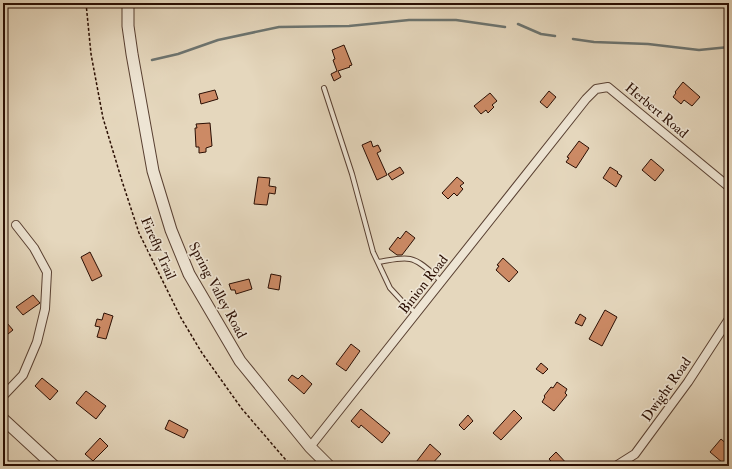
<svg xmlns="http://www.w3.org/2000/svg" width="732" height="469" viewBox="0 0 732 469" font-family="'IM FELL Double Pica',serif">
<style>
.lines{fill:none;stroke-linecap:round;stroke-linejoin:round}
.stream{stroke:#6c7470;stroke-width:2.5}
.building{fill:#cc8a65;stroke:#2a0e03}
.service-casing{stroke:#594032;stroke-width:6}
.minor-casing{stroke:#594032;stroke-width:10}
.tertiary-casing{stroke:#594032;stroke-width:13}
.path{stroke:#2a0e03;stroke-width:1.5;stroke-dasharray:3 2;stroke-linecap:butt}
.service{stroke:#eee5d4;stroke-width:4}
.minor{stroke:#eee5d4;stroke-width:8}
.tertiary{stroke:#eee5d4;stroke-width:11}
.labels{text-anchor:middle;stroke-width:3.5;stroke-linejoin:round;paint-order:stroke}
.street-label{font-size:14px;fill:#2a0e03;stroke:#eee5d4}
</style>
<rect width="100%" height="100%" fill="#e5d7bd"/>
<filter id="stains"><feTurbulence type="fractalNoise" baseFrequency=".005" numOctaves="4"/><feColorMatrix values="0 0 0 0 .2 0 0 0 0 .09 0 0 0 0 .02 0 0 0 .5 -.17"/></filter>
<radialGradient id="worn" r=".72"><stop offset=".6" stop-color="#630" stop-opacity="0"/><stop offset="1" stop-color="#630" stop-opacity=".3"/></radialGradient>
<g class="lines">
<!-- stream -->
<path class="stream" d="M518,24L541,34L555,36
M573,39L594,42L648,44L699,50L729,47
M152,60L178,54L218,40L279,27L349,26L409,20H456L505,27"/>
</g>
<!-- building -->
<path class="building" d="M344,45L352,65L349,66L350,67L338,71L341,77L334,81L331,74L337,71L333,60L335,59L332,50Z
M683,82L700,97L692,106L684,100L681,104L673,97L676,93L675,92Z
M215,90L218,99L201,104L199,94Z
M549,91L556,97L547,108L540,102Z
M490,93L497,101L492,105L494,107L488,113L486,110L481,114L474,106Z
M210,123L212,146L206,148V152L199,153V147H196L195,128H197L196,124Z
M371,141L373,147L378,145L381,151L377,153L387,175L377,180L362,145Z
M579,141L589,148L576,168L566,162L569,158L567,157Z
M651,159L664,170L655,181L642,170Z
M400,167L404,173L392,180L388,174Z
M610,167L618,172L617,173L622,176L616,187L603,178Z
M258,177L270,178L269,186L276,187L275,194L269,193L267,205L254,204Z
M457,177L464,183L460,186L463,189L457,196L454,193L448,199L442,193Z
M406,231L415,238L402,255H397L389,249L398,237L400,239Z
M90,252L102,276L92,281L81,257Z
M503,258L518,272L509,282L496,270L499,266L497,265Z
M271,274L281,276L279,290L268,288Z
M249,279L252,289L236,294L235,290H231L229,284Z
M33,295L40,303L23,315L16,307Z
M605,310L617,317L602,346L589,339Z
M104,313L113,316L106,339L97,337L100,327L95,326L97,319L102,320Z
M580,314L586,318L582,326L575,323Z
M7,323L13,330L3,338V326Z
M351,344L360,351L346,371L336,364Z
M541,363L548,369L543,374L536,369Z
M292,375L298,379L302,375L312,384L304,394L288,380Z
M42,378L58,391L50,400L35,386Z
M557,382L567,389L565,393L567,395L554,411L542,402L545,397L544,396L551,387L553,388Z
M86,391L106,406L96,419L76,403Z
M361,409L390,433L382,443L361,425L359,428L351,421Z
M514,410L522,418L501,440L493,433Z
M468,415L473,421L464,430L459,425Z
M169,420L188,430L184,438L165,429Z
M100,438L108,446L93,461L85,454Z
M721,439L729,446V455L723,463L710,452Z
M430,444L441,454L430,466H413Z
M556,452L569,466H555L549,459Z"/>
<g class="lines">
<!-- service casing -->
<g class="service-casing">
<path id="service" d="M324,88L352,174L373,252L390,288L402,301L416,313
M378,262C387,261 400,257 410,259C421,261 433,274 441,281"/>
</g>
<!-- minor casing -->
<g class="minor-casing">
<path id="minor" d="M3,396L23,375L37,342L45,309L47,272L34,248L16,225
M310,447L586,99L596,89L608,87L729,187
M616,466L635,454L688,382L729,319"/>
</g>
<!-- tertiary casing -->
<g class="tertiary-casing">
<path id="tertiary" d="M128,3V26L132,54L153,171L171,230L189,274L240,361L310,447L329,466
M3,419L54,466"/>
</g>
<!-- path -->
<path class="path" d="M86,3L91,54L103,118L122,181L139,233L181,318L202,353L242,409L291,466"/>
<!-- service -->
<use href="#service" class="service"/>
<!-- minor -->
<use href="#minor" class="minor"/>
<!-- tertiary -->
<use href="#tertiary" class="tertiary"/>
</g>
<g class="labels">
<!-- street labels -->
<g class="street-label">
<text transform="translate(657 110) rotate(40)" y="5">Herbert Road</text>
<text transform="translate(159 248) rotate(66)" y="5">Firefly Trail</text>
<text transform="translate(423 284) rotate(-52)" y="5">Binion Road</text>
<text transform="translate(218 290) rotate(62)" y="5">Spring Valley Road</text>
<text transform="translate(666 389) rotate(-55)" y="5">Dwight Road</text>
</g>
</g>
<!-- margin -->
<rect width="732" height="469" fill="none" stroke="#e5d7bd" stroke-width="16"/>
<rect x="4" y="4" width="724" height="461" fill="none" stroke="#2a0e03" stroke-width="2"/>
<rect x="8" y="8" width="716" height="453" fill="none" stroke="#2a0e03"/>
<rect width="100%" height="100%" filter="url(#stains)"/>
<rect width="100%" height="100%" fill="url(#worn)"/>
</svg>
